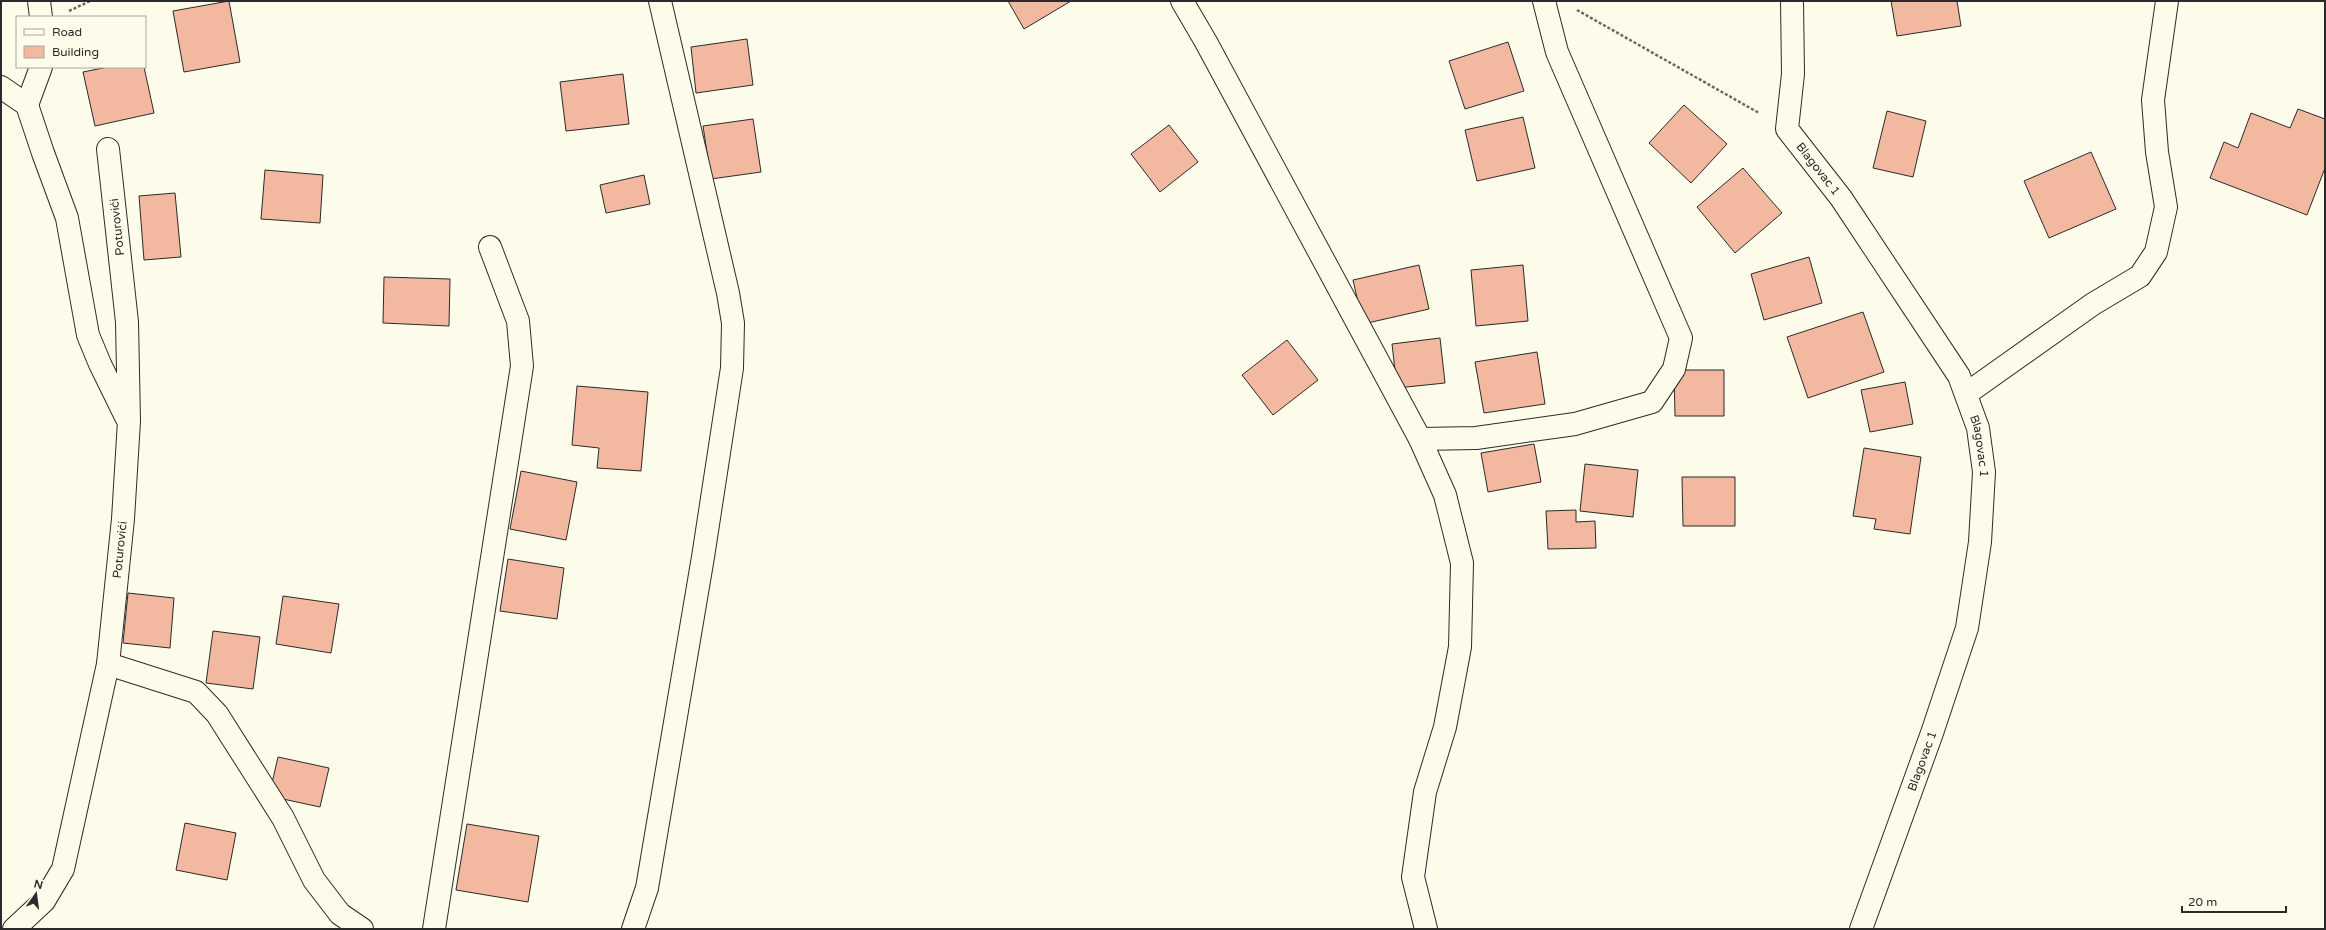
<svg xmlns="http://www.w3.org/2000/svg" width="2326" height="930" viewBox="0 0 2326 930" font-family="'Varela Round',sans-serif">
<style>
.building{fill:#f2b8a0;stroke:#2b2b2b}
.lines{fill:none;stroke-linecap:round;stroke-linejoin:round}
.minor-casing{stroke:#2b2b2b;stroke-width:24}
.path{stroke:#6a6964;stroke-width:2.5;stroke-dasharray:3 2;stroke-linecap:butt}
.minor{stroke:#fdfbea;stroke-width:22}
.labels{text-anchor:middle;stroke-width:3;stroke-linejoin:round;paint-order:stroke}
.street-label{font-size:12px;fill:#2b2b2b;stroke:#fdfbea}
</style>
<rect width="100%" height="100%" fill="#fdfbea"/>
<!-- building -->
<path class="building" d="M229,1L240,62L184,72L173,11Z
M1008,1H1071L1024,29Z
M1891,1H1957L1961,26L1897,36Z
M747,39L753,85L696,93L691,47Z
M1508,42L1524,91L1465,109L1449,61Z
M108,67H144L154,113L95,126L83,72Z
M623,74L629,124L566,131L560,82Z
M1684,105L1727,144L1691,183L1649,143Z
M2298,109L2325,119V168L2307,215L2210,178L2224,142L2238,148L2251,113L2290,128Z
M1887,111L1926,121L1913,177L1873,168Z
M1523,117L1535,168L1477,181L1465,130Z
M753,119L761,172L711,179L703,126Z
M1169,125L1198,162L1160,192L1131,154Z
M2091,152L2116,209L2049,238L2024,181Z
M1743,168L1782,213L1735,253L1697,207Z
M265,170L323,175L320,223L261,219Z
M644,175L650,204L606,213L600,185Z
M175,193L181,257L144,260L139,196Z
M1809,257L1822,303L1764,320L1751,274Z
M1419,265L1429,309L1363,324L1353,280Z
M1523,265L1528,321L1476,326L1471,270Z
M384,277L450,279L449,326L383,323Z
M1863,312L1884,372L1808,398L1787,337Z
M1440,338L1445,383L1397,388L1392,344Z
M1287,340L1318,380L1273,415L1242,375Z
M1537,352L1545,404L1484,413L1475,362Z
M1674,370H1724V416H1675Z
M1905,382L1913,424L1870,432L1861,390Z
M577,386L648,392L641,471L597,468L599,448L572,445Z
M1534,444L1541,482L1488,492L1481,453Z
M1864,448L1921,457L1910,534L1874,529L1876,519L1853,516Z
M1585,464L1638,470L1633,517L1580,511Z
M521,471L577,482L566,540L510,529Z
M1682,477H1735V526H1683Z
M1576,510V522L1595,521L1596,548L1548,549L1546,511Z
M508,559L564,568L557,619L500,611Z
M128,593L174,598L170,648L123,643Z
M283,596L339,604L331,653L276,644Z
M213,631L260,637L253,689L206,683Z
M278,757L329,768L320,807L269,796Z
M185,823L236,833L227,880L176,870Z
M467,824L539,836L528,902L456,890Z"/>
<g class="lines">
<!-- minor casing -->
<g class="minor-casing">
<g id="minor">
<path d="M39,1L41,17"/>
<path d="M1182,1L1206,42L1420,439L1445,495L1462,563L1460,647L1445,727L1425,792L1413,877L1426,929"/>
<path id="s1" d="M1792,1L1793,74L1787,129L1841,198L1959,376L1978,428L1984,472L1980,542L1967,628L1932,733L1861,929"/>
<path d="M1,87L27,105L43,153L67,218L88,335L100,364L126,417"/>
<path d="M27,105L41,67"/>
<path d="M1966,394L2093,304L2140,276L2156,252L2166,207L2157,152L2153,100L2167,1"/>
<path d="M1420,439L1476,438L1575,424L1652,402L1674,369L1681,338L1557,52L1544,1"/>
<path d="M108,664L196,692L217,714L283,818L314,880L340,914L362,929"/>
<path id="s2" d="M14,929L44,901L63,869L108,664L123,519L129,421L127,322L108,149"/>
<path d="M434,929L522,366L518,321L490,247"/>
<path d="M633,929L647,888L703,557L732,368L733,323L728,293L660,1"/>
</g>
</g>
<!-- path -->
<path class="path" d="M1577,10L1759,113
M69,11L90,1"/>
<!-- minor -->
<use href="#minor" class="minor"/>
</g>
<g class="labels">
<!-- street labels -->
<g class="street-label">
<text dy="4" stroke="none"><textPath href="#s1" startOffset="179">Blagovac 1</textPath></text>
<text transform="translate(117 227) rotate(-96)" y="4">Poturovići</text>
<text dy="4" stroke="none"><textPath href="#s1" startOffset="503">Blagovac 1</textPath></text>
<text dy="4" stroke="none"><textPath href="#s2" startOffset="403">Poturovići</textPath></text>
<text transform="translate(1922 761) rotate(-70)" y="4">Blagovac 1</text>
</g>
</g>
<!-- border -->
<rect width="2326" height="930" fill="none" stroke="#2b2b2b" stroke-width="4"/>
<!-- legend -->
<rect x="16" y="16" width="130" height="52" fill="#fdfbea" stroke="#a9a89e"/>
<rect x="24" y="29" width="20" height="6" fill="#fdfbea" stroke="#a9a89e"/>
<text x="52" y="36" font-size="12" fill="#2b2b2b">Road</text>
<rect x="24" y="46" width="20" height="12" fill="#f2b8a0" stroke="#a9a89e"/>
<text x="52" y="56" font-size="12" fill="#2b2b2b">Building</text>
<!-- north arrow -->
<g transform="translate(36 894) rotate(14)" stroke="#fdfbea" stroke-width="3" paint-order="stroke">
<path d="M0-3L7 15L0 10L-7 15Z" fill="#2b2b2b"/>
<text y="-6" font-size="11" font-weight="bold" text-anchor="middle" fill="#2b2b2b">N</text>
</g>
<!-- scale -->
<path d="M2182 906v6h104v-6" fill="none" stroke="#2b2b2b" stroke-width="2"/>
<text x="2188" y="906" font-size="12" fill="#2b2b2b" stroke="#fdfbea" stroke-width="3" paint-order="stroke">20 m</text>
</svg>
